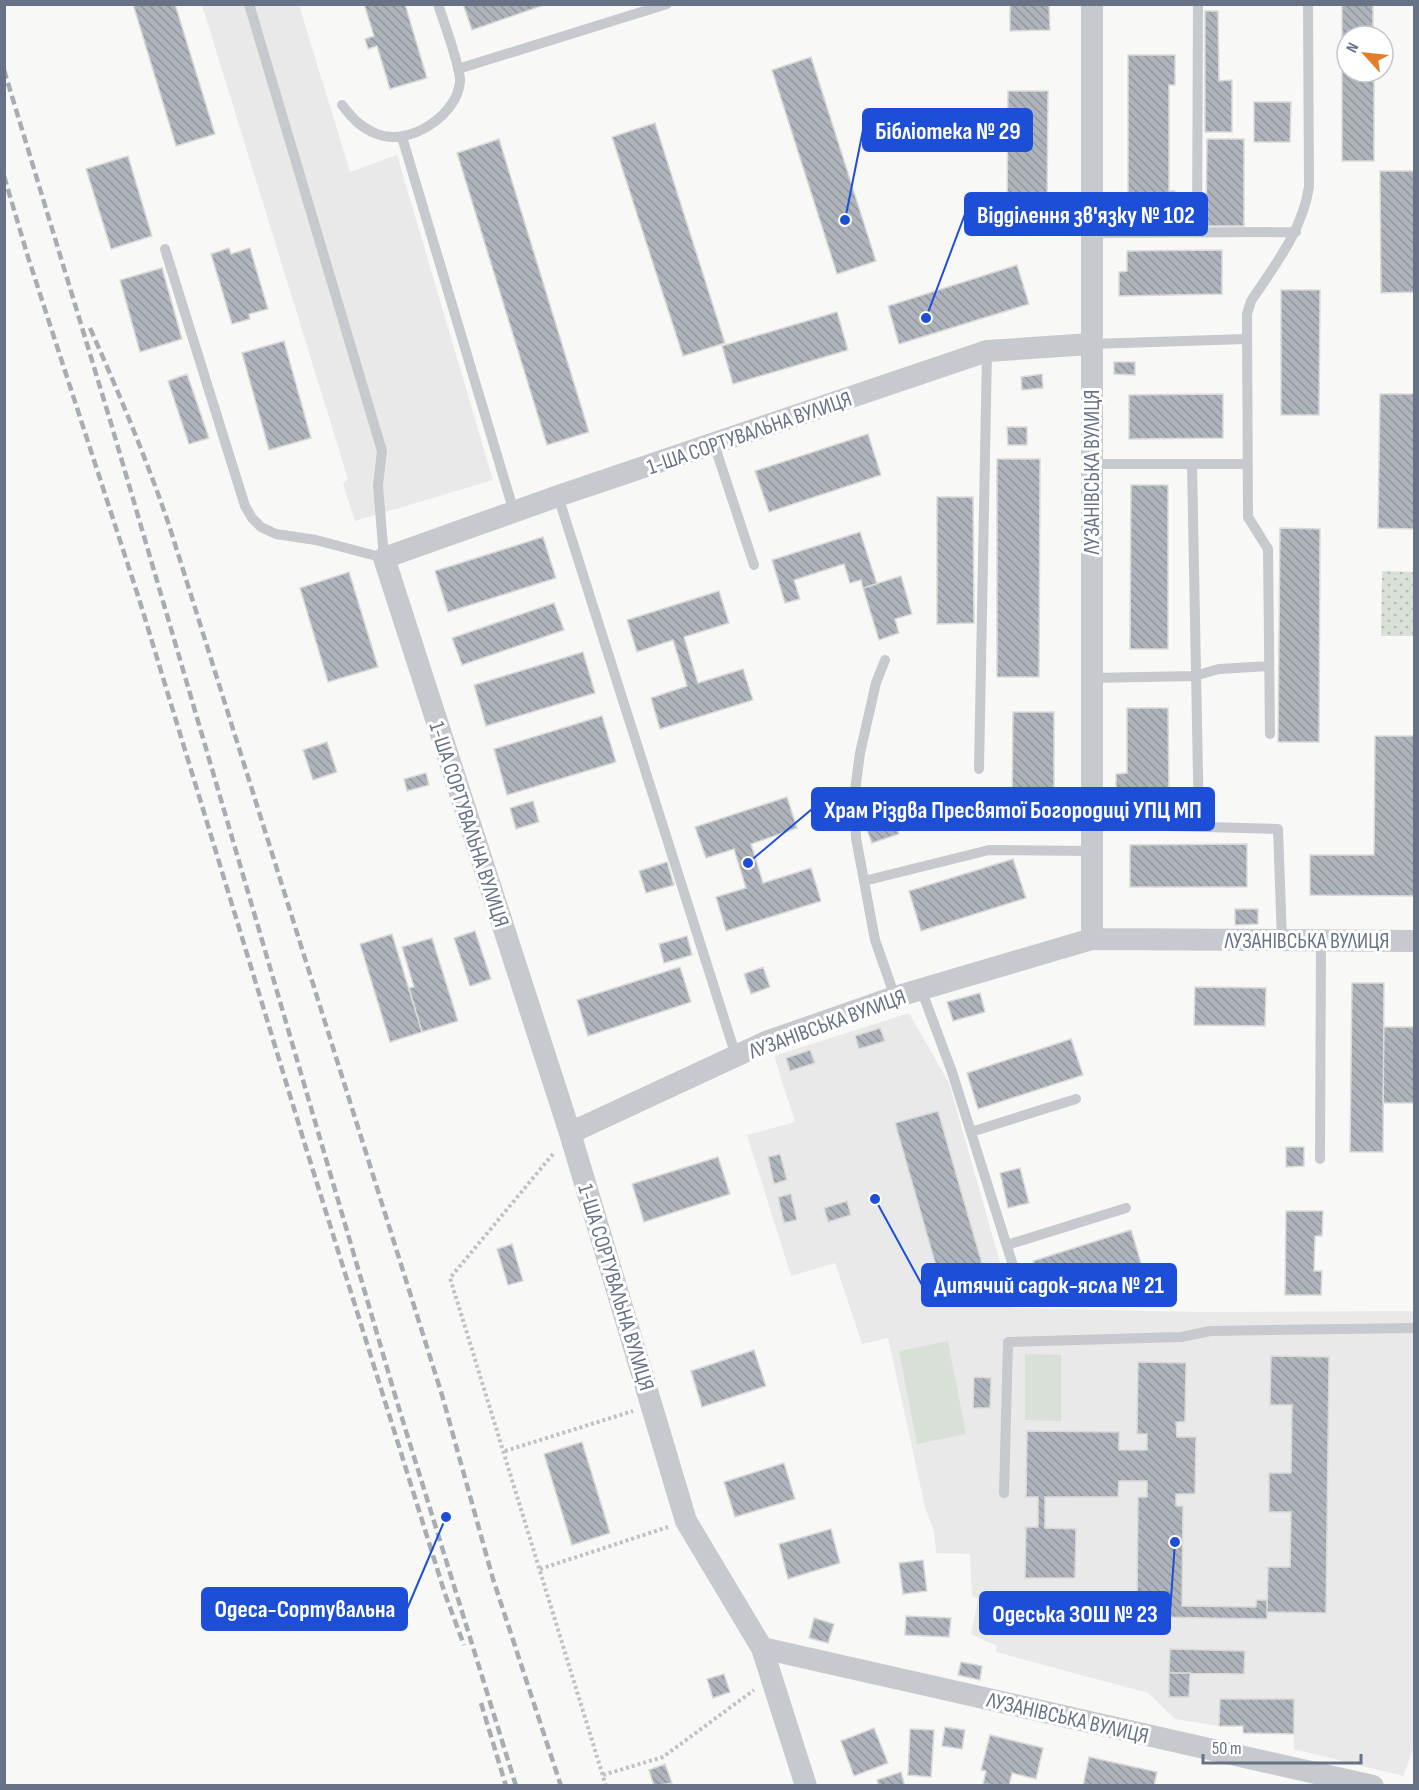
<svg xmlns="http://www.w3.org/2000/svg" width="1419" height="1790" viewBox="0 0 1419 1790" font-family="'Sofia Sans Condensed',sans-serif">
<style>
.built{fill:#e9e9e9}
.grass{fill:#d8e0d7}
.park{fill:url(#park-dots)}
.building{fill:url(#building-back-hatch);stroke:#dadad8;stroke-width:1.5}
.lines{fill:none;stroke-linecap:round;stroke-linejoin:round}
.path{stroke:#c0c1c4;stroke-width:4;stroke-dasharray:3 3;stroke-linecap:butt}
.service{stroke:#c6c9cd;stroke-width:10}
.minor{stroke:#c6c9cd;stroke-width:22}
.rail{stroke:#a8acb3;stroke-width:4.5;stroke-dasharray:9 4.5;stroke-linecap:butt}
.labels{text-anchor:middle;stroke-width:6;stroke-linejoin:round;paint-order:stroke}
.street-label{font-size:22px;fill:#677287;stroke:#fff}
.leader{fill:none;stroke:#1d4ed8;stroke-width:2}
.callout-dot{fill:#1d4ed8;stroke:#fff;stroke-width:2}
.callout{fill:#1d4ed8;stroke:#1d4ed8;stroke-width:2}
.callout-label{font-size:24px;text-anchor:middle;font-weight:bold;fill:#fff}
</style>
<defs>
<pattern id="park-dots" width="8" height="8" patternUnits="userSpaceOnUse" patternTransform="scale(1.5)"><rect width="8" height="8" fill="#d8e0d7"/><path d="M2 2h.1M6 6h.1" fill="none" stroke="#b3bab4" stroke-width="1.8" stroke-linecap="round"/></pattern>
<pattern id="building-back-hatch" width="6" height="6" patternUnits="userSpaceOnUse" patternTransform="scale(1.5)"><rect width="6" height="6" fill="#afb4bc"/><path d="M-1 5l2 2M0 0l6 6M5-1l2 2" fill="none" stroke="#92979e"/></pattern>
</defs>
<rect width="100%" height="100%" fill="#f8f8f6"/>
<!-- built -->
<path class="built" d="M202,5H299L350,172L397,155L493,480L355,521L343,484L348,479Z
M909,1013L949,1083L1013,1308L1200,1312L1414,1311V1747L1403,1776L1294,1749V1734L1243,1733V1726H1219L1175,1719L1148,1693L996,1652L997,1646L971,1634L978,1599L972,1596L970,1554L936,1553L934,1531L925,1507L888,1338L862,1344L835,1263L791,1276L747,1135L795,1122L774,1056Z"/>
<!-- grass -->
<path class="grass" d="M948,1341L966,1434L917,1444L899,1351Z
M1025,1354L1061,1355V1421L1025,1420Z"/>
<!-- park -->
<path class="park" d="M1382,571L1414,572V636H1381Z"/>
<!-- building -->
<path class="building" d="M133,4H175L215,134L176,146Z
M364,4H405L427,78L390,89L377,46L368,49L365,39L374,36Z
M463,4H547L472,30Z
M1010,4H1049L1050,30L1010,31Z
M1342,4H1373V36H1347V72H1374V161H1342Z
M1205,11H1218L1219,81L1232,80V132H1205Z
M1128,55H1175V85H1169V191H1175V216H1128Z
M811,57L876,261L837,274L772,70Z
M1008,91H1048L1047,210H1007Z
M1254,102H1291L1290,142H1254Z
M655,123L725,343L683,356L612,137Z
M499,139L589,432L547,445L457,153Z
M1207,139H1244V226H1206Z
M128,156L152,236L111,249L86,169Z
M1380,171H1414V292L1381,293Z
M229,248L231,254L250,248L268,309L249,314L250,319L232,324L211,254Z
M1222,250V294L1119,296V272L1127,271V251Z
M1017,265L1029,304L899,344L888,306Z
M162,268L182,339L140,352L120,280Z
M1281,290H1320L1319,415H1281Z
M837,312L848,350L733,384L722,346Z
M284,341L311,438L269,450L242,353Z
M1114,362H1135V375L1114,374Z
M187,374L209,438L189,444L168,381Z
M1042,374L1043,388L1022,390L1021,377Z
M1223,394V438L1129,439V395Z
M1380,394H1414V529L1378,528Z
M1007,427H1027V445H1008Z
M868,434L881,475L769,512L755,471Z
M997,459H1040L1039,677H997Z
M1131,485H1168V649H1130Z
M937,497H973L974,623L937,624Z
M1280,528L1320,529L1319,742H1278Z
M860,532L877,584L863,588L861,580L850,583L844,564L794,580L800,599L785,603L772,560Z
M543,537L556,578L448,612L435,571Z
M349,572L378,667L328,682L300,588Z
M901,576L912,614L895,619L899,633L879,640L863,588Z
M719,591L729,623L684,637L698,683L743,669L753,700L660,729L651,698L687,686L673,640L637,652L627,620Z
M554,603L564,630L462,665L452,638Z
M583,652L595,693L486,726L474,685Z
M1127,708H1168L1169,800L1154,801V812H1116V774L1127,773Z
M1013,712H1054V808H1012Z
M602,716L616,762L507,795L494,749Z
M1375,736H1414V896L1310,895V855H1374Z
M327,742L337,772L313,780L303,750Z
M426,773L429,785L407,791L404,779Z
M885,796L899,834L872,843L858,806Z
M787,797L797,828L751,844L763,883L811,868L821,901L726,931L716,897L746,888L734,849L706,858L695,827Z
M533,801L539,822L516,829L510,808Z
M1247,844V887H1130V845Z
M1013,859L1026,898L921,931L909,891Z
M667,862L674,885L646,893L639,871Z
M1235,909H1258V924L1235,925Z
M475,931L491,979L470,986L454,938Z
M392,934L422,1032L390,1042L360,944Z
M687,936L692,955L664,963L659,944Z
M432,938L458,1021L422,1032L409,988L414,987L402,947Z
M680,967L691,1002L588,1036L577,1000Z
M763,967L770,987L751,994L744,974Z
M1352,983H1384L1383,1152H1350Z
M1195,987L1266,988L1265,1026L1194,1025Z
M980,993L985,1012L953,1021L947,1002Z
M1384,1027H1414V1103H1383Z
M880,1028L885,1041L859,1049L855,1036Z
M1071,1039L1083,1075L978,1109L967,1073Z
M810,1050L815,1063L790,1071L786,1058Z
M938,1111L985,1274L942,1287L895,1123Z
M1286,1147H1304V1166L1286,1167Z
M780,1154L787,1180L774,1184L768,1157Z
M718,1157L730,1194L644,1222L632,1184Z
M1020,1168L1029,1203L1008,1208L1000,1173Z
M791,1194L797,1220L784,1223L778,1197Z
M847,1201L851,1215L828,1222L824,1208Z
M1286,1211H1323L1322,1236H1315L1314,1271H1322L1321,1295H1285Z
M1131,1230L1142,1266L1044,1297L1033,1261Z
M512,1244L523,1281L508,1285L497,1249Z
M754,1350L766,1386L702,1407L691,1371Z
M1271,1356L1329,1357L1326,1613L1267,1612L1268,1567H1290L1291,1512H1269V1473H1291L1292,1405H1270Z
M1138,1362L1186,1363L1185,1422H1176L1177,1437H1196L1195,1494H1176V1506H1183L1182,1606L1256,1607V1600H1267V1619L1153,1617V1604H1137L1138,1497H1147V1481H1119L1118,1497H1045V1528L1076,1529L1075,1578H1025L1026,1527H1038V1497H1026L1027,1431L1119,1432V1450H1147V1434H1137Z
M974,1377L991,1378L990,1408H973Z
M582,1442L610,1533L572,1545L544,1454Z
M784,1463L795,1499L735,1517L724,1482Z
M831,1529L840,1563L788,1579L779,1544Z
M923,1560L927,1591L903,1594L899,1563Z
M906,1616L951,1618L949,1637L905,1635Z
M814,1618L834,1624L828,1643L809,1638Z
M1170,1649L1245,1651L1244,1674L1169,1673Z
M961,1662L982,1666L980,1680L958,1675Z
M1169,1673H1190L1189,1697H1169Z
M724,1674L730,1692L713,1698L707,1679Z
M1220,1699H1294V1734L1243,1733V1726H1219Z
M945,1727L965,1730L962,1749L942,1746Z
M874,1728L888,1763L854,1776L841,1741Z
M910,1729L934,1730L931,1777L908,1775Z
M990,1735L1043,1748L1036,1779L1012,1773L1009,1786L983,1784L986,1771L981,1770Z
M1089,1757L1157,1772L1154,1786H1083Z
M665,1764L672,1783L654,1786L649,1770Z
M901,1772L905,1786H879L877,1780Z"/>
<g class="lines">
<!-- path -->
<path class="path" d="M553,1154L450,1278L606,1786
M505,1451L633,1411
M540,1569L668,1527
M603,1775L663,1757L754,1690"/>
<!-- service -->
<path class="service" d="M458,69L667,4
M342,105C353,119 360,127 377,134C409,147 458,115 460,81C461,68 443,20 438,4
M402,137L514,512
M1091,233L1296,232
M1197,233L1198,4
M165,249L245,506L252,518L261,527L276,534L316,540L384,558L378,485L382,451L249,4
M1091,344L1246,339
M714,444L754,565
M1091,464H1247
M1192,464L1199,827
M558,496L736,1056
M885,660L876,683L860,753L854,798L856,838L875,940L895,997
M1092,678L1194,676L1219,669L1269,666
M1270,734L1268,549L1248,517L1247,314L1251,301C1275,265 1302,231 1309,187L1308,4
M979,769L987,351
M1092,824L1278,829L1282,940
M864,881L989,850L1092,851
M921,989L952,1072L1021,1291
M971,1132L1076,1099
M1320,1159L1321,940
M1007,1245L1126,1208
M1004,1493L1008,1342L1181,1337L1210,1331L1414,1328"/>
<!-- minor -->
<path class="minor" d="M1092,4V939
M570,1133L766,1042L895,997L1092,939L1414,941
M762,1648L1373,1786
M806,1786L762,1648L686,1521L570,1133L384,558L558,496L987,351L1091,344"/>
<!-- rail -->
<path class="rail" d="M4,70L110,420L397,1402L516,1786
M4,176L28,257L140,602L306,1148L445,1594L464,1645
M90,328C119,393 146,458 169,525L442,1395L493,1579L561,1786
M481,1703L506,1786"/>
</g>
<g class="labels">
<!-- street labels -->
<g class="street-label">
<text transform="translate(749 432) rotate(-19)" y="8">1-ША СОРТУВАЛЬНА ВУЛИЦЯ</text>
<text transform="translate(1091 472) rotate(-90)" y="8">ЛУЗАНІВСЬКА ВУЛИЦЯ</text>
<text transform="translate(470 824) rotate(72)" y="8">1-ША СОРТУВАЛЬНА ВУЛИЦЯ</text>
<text x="1307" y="948">ЛУЗАНІВСЬКА ВУЛИЦЯ</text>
<text transform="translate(827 1023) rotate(-20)" y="8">ЛУЗАНІВСЬКА ВУЛИЦЯ</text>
<text transform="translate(617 1287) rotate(73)" y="8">1-ША СОРТУВАЛЬНА ВУЛИЦЯ</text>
<text transform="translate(1068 1717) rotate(13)" y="8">ЛУЗАНІВСЬКА ВУЛИЦЯ</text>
</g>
</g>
<!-- callouts -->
<path class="leader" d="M845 220L863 130M926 318L965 214M748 863L812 809M875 1199L922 1285M446 1517L407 1609M1175 1542L1170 1613"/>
<g class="callout-dot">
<circle cx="845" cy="220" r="6"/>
<circle cx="926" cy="318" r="6"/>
<circle cx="748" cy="863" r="6"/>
<circle cx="875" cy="1199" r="6"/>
<circle cx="446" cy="1517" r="6"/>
<circle cx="1175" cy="1542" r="6"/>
</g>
<g class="callout">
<rect x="863" y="109" width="169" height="42" rx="6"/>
<rect x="965" y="193" width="242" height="42" rx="6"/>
<rect x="812" y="788" width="402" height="42" rx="6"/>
<rect x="922" y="1264" width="254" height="42" rx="6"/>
<rect x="202" y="1588" width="205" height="42" rx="6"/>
<rect x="980" y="1592" width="190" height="42" rx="6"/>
</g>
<g class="callout-label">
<text x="948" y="139">Бібліотека № 29</text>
<text x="1086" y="223">Відділення зв'язку № 102</text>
<text x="1013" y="818">Храм Різдва Пресвятої Богородиці УПЦ МП</text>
<text x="1049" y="1293">Дитячий садок-ясла № 21</text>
<text x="305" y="1617">Одеса-Сортувальна</text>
<text x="1075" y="1622">Одеська ЗОШ № 23</text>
</g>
<!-- border -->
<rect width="1419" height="1790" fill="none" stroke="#677287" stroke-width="12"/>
<!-- north arrow -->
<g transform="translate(1365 54) rotate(297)"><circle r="28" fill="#ffffff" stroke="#c2c7cf" stroke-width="1.5"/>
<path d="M0-4.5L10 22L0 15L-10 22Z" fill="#e47d2a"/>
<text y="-9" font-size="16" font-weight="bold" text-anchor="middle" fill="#677287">N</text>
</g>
<!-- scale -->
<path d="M1203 1754v9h158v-9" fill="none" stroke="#677287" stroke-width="3"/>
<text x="1212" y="1754" font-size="18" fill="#677287" stroke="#ffffff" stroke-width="4.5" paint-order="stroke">50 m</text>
</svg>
